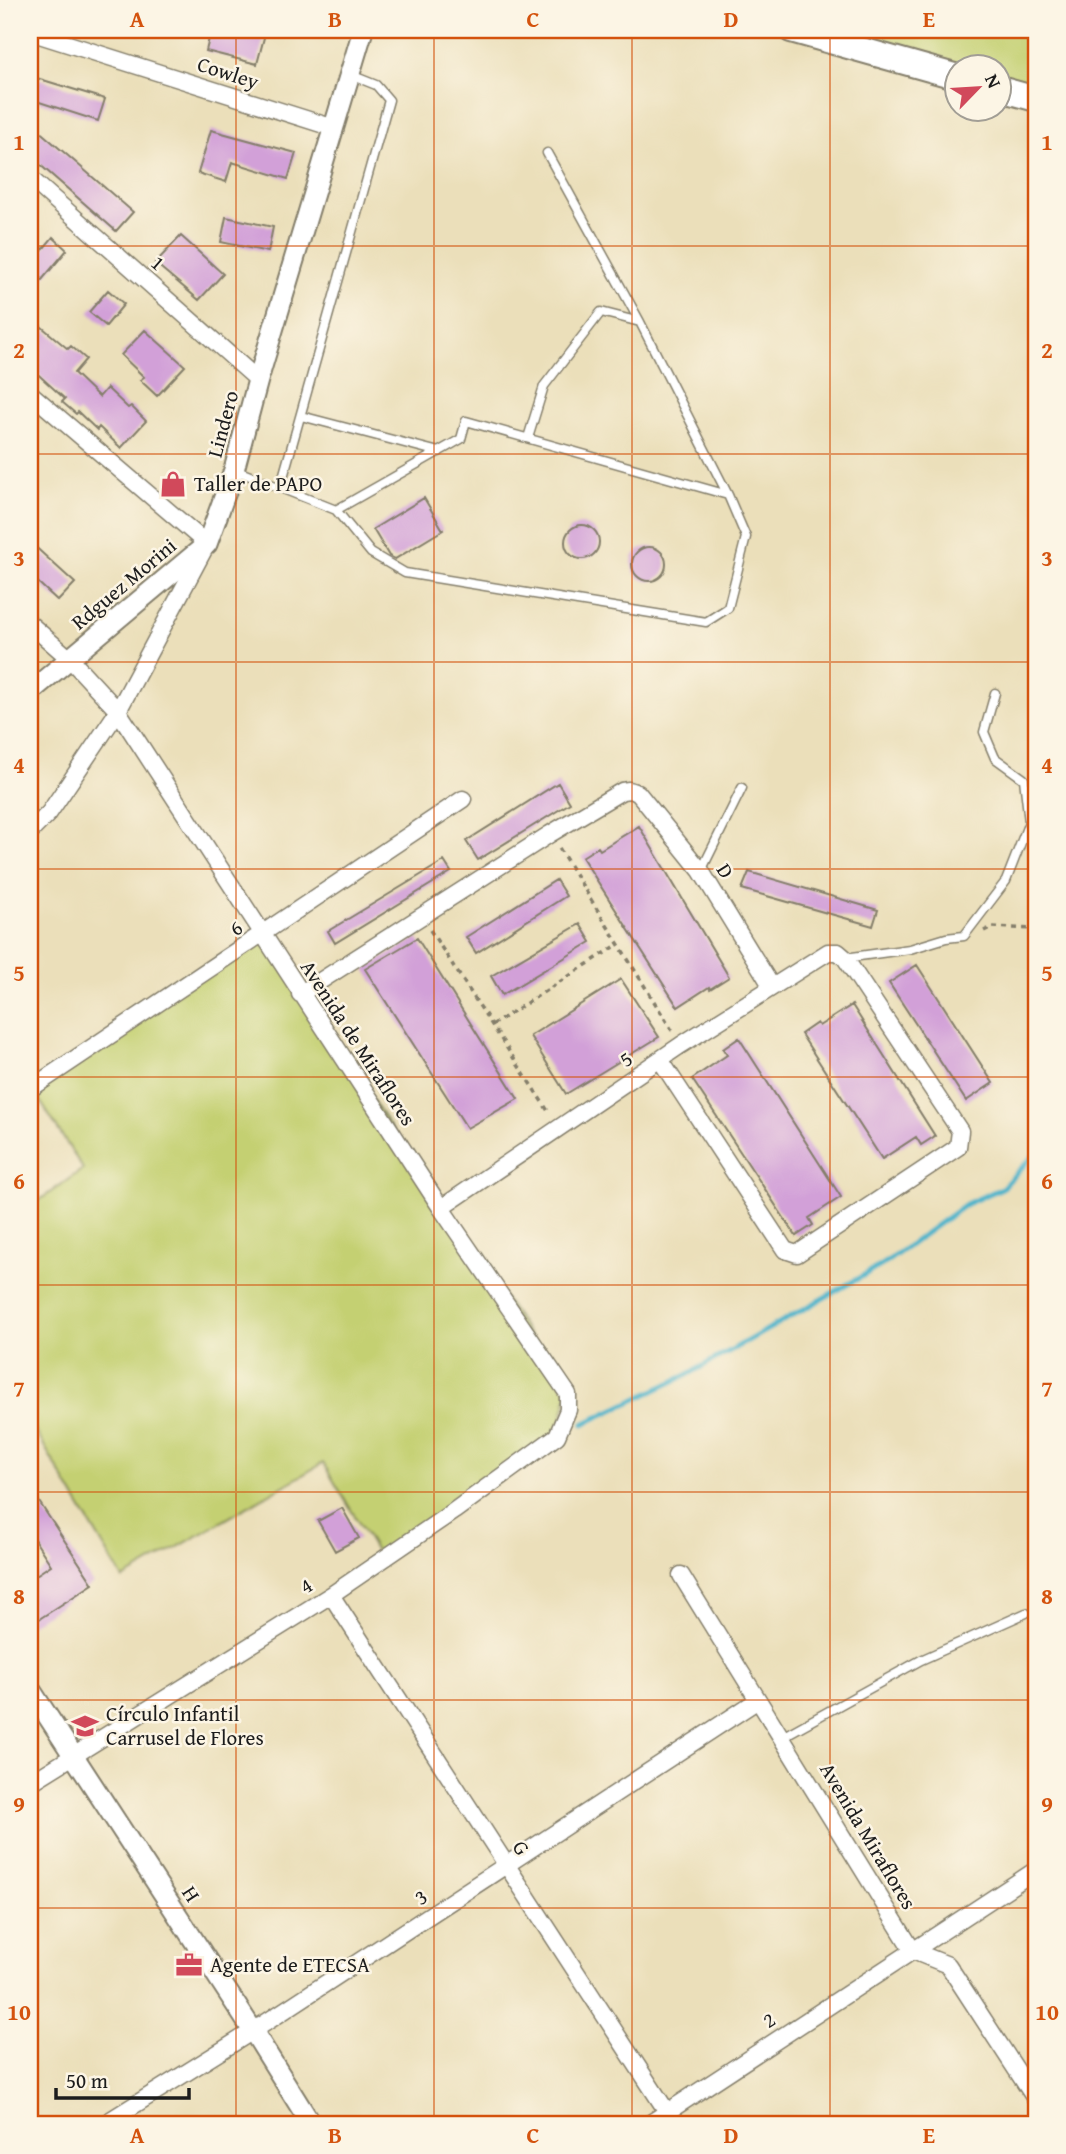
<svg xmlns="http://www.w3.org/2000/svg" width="1066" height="2154" viewBox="0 0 1066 2154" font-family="'Gentium Book Plus',serif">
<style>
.green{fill:#c4d072;stroke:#707647;stroke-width:2}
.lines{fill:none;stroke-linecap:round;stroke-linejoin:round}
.stream{stroke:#4cb4cb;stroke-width:5}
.building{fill:#d2a0d8}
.service-casing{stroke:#847e6b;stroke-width:11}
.minor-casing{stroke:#847e6b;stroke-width:19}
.tertiary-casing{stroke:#847e6b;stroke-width:23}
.primary-casing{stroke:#847e6b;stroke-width:28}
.path{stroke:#847e6b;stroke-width:3.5;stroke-dasharray:5 5;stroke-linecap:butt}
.service{stroke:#fff;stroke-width:8}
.minor{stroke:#fff;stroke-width:16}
.tertiary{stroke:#fff;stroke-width:19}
.primary{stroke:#fff;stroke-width:24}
.grid{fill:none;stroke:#d4530e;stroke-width:2;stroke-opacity:0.55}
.labels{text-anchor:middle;stroke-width:5;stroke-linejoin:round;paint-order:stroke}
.street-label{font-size:21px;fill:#1c1c1c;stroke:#fcf5e5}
.poi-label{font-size:21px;fill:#1c1c1c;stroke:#fcf5e5;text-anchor:start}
.neatline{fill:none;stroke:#d4530e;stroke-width:2.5}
.grid-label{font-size:23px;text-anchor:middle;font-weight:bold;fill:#d4530e}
</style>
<rect width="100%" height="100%" fill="#fcf5e5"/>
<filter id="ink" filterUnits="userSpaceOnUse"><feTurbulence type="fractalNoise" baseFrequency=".0143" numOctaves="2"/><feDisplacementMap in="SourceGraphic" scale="14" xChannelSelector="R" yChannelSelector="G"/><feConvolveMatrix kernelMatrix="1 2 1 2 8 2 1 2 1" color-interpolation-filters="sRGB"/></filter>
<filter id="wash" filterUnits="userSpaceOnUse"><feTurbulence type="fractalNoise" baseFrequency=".00686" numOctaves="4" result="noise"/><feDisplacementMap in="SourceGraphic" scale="28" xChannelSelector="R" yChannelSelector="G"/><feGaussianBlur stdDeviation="1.57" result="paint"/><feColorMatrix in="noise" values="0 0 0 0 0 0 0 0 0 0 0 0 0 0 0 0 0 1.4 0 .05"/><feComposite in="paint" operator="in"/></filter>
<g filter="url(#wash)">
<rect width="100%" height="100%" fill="#ebdfba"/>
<!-- green -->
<path class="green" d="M791,30H1036V99L1000,89V66H958Z
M263,935L568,1394L557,1436L381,1560L323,1463L123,1579L30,1422V1207L83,1169L32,1088Z"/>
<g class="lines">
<!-- stream -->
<path class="stream" d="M583,1424L687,1375L882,1265L966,1204L1002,1188L1036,1153"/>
</g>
<g id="blocks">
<!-- building -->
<path class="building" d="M211,30H266L257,64L206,51Z
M30,76L105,99L98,121L30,99Z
M37,129L133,212L116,231L30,156V137Z
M211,130L296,153L288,179L232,162L226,182L198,173Z
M226,217L273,227L268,252L221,242Z
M181,236L223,274L199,300L155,263Z
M53,237L67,250L41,281L30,272V265Z
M108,290L124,304L106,326L89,312Z
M30,317L68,349L71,346L86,359L74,373L99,397L107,388L128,408L131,406L146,421L121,448L99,427L97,430L78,412L76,414L62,402L65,399L30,367Z
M145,330L185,366L157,396L140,380L144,377L121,355Z
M424,498L443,530L395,559L389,556L373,529Z
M565 542a17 17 0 1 1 34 0a17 17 0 1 1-34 0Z
M30,542L75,583L58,601L30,575Z
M632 564a17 17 0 1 1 34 0a17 17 0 1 1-34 0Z
M558,783L570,803L478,860L466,841Z
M639,826L729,977L710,989L709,987L678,1007L582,857L598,847L600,850Z
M444,861L451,872L335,943L328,931Z
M749,872L878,910L873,926L742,889Z
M556,880L566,896L476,953L466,937Z
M580,924L591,942L502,995L491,976Z
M417,938L518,1099L467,1128L365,969Z
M917,965L993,1083L966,1101L889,983Z
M621,979L659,1037L566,1094L530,1036Z
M852,1005L935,1136L921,1145L916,1137L882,1159L801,1034L817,1023L819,1026Z
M739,1038L841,1197L809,1218L813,1225L796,1236L692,1079L727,1055L723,1049Z
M30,1488L93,1584L30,1625V1579L51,1565L30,1533Z
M342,1508L359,1538L335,1551L318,1521Z"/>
</g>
</g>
<g filter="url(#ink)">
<use href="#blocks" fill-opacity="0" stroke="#847e6b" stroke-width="2"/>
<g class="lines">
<!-- service casing -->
<g class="service-casing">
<path id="service" d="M547,153L640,322
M301,416L439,452
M528,438L544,386L601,312L640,322L728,495
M235,470L336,510L461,439L466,421L728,495L746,537L728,608L706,622L405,573L371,553L336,510
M280,488L389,100L376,85L351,75
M701,871L742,788
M845,958L910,949L946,938L964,936L1006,881L1029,822L1024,779L995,758L984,732L995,693
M782,1737L921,1660L1026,1613"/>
</g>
<!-- minor casing -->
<g class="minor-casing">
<path id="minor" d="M30,32L334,128
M30,178L258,380
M30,393L207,544L118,711L49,813L30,832
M30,624L70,659L118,711L441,1208L568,1394V1410L557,1436L454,1511L331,1595L30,1783
M300,994L550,834L622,791L629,790L638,793L701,871L772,987
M30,1089L463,799
M441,1208L681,1045L828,952H838L845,958L960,1131L958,1147L797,1254L785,1250L661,1061
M681,1575L913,1951L948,1965L1036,2100
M331,1595L675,2124
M104,2124L253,2031L758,1700
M649,2124L1036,1870"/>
</g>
<!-- tertiary casing -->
<g class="tertiary-casing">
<path id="tertiary" d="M30,692L207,544L234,470L258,380L363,30
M30,1689L253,2031L311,2124"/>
</g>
<!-- primary casing -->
<g class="primary-casing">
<path id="primary" d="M791,30L958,77
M1000,89L1036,99"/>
</g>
<!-- path -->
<path class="path" d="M559,848L673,1032
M430,930L550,1114
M984,931L992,927L1036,929
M492,1025L619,944"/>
<!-- service -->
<use href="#service" class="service"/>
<!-- minor -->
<use href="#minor" class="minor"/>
<!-- tertiary -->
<use href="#tertiary" class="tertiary"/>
<!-- primary -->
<use href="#primary" class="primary"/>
</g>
</g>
<!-- grid -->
<path class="grid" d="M236,30V2124M434,30V2124M632,30V2124M830,30V2124M30,246H1036M30,454H1036M30,662H1036M30,869H1036M30,1077H1036M30,1285H1036M30,1492H1036M30,1700H1036M30,1908H1036"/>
<!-- icons -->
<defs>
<g id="shop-bare" transform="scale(2.1)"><path d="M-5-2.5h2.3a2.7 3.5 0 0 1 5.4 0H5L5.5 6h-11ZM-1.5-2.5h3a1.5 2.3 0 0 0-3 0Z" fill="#d1495b" stroke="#fcf5e5" stroke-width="2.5" paint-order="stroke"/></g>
<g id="school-bare" transform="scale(2.1)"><path d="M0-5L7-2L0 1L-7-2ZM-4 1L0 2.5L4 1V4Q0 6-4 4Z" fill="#d1495b" stroke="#fcf5e5" stroke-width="2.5" paint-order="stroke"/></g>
<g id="office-bare" transform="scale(2.1)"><path d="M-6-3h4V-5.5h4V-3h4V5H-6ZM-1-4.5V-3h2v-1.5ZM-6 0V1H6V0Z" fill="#d1495b" stroke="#fcf5e5" stroke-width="2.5" paint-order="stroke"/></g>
</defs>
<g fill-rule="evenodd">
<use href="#shop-bare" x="173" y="484"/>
<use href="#school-bare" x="85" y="1726"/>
<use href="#office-bare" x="189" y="1965"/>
</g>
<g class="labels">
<!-- street labels -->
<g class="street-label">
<text transform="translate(228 73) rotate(18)" y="7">Cowley</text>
<text transform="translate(158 263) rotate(41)" y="7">1</text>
<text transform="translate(223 424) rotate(-75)" y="7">Lindero</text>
<text transform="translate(124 584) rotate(-40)" y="7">Rdguez Morini</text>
<text transform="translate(725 871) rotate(58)" y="7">D</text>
<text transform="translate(236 928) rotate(-34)" y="7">6</text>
<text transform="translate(358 1043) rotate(57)" y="7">Avenida de Miraflores</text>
<text transform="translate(626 1059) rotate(-34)" y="7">5</text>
<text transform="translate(306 1586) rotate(-32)" y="7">4</text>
<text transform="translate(868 1836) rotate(59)" y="7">Avenida Miraflores</text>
<text transform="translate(521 1848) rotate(57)" y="7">G</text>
<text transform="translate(191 1894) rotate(57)" y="7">H</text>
<text transform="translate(421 1897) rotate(-33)" y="7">3</text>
<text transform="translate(769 2020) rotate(-33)" y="7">2</text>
</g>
<!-- poi labels -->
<g class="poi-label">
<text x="194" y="491">Taller de PAPO</text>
<text x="106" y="1721">Círculo Infantil<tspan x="106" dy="24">Carrusel de Flores</tspan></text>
<text x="210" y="1972">Agente de ETECSA</text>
</g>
</g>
<!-- margin -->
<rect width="1066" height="2154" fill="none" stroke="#fcf5e5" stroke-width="77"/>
<!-- north arrow -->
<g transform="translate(978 88) rotate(65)"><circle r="33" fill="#fcf5e5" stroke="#a29e95" stroke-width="2"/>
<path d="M0-5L12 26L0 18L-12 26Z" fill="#d1495b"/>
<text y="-10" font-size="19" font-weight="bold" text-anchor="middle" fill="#1c1c1c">N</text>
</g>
<!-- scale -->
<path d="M56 2088v10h133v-10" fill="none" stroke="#1c1c1c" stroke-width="3.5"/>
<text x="66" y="2088" font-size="21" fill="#1c1c1c" stroke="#fcf5e5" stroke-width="5" paint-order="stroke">50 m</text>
<rect x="38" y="38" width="990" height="2078" class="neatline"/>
<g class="grid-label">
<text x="137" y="27">A</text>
<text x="335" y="27">B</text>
<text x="533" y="27">C</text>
<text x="731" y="27">D</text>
<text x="929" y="27">E</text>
<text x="19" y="150">1</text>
<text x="1047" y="150">1</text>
<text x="19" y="358">2</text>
<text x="1047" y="358">2</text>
<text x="19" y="566">3</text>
<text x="1047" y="566">3</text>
<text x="19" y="773">4</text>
<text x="1047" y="773">4</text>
<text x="19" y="981">5</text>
<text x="1047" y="981">5</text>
<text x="19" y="1189">6</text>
<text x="1047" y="1189">6</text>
<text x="19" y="1397">7</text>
<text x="1047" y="1397">7</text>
<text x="19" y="1604">8</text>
<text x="1047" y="1604">8</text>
<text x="19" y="1812">9</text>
<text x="1047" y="1812">9</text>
<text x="19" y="2020">10</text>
<text x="1047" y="2020">10</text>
<text x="137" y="2143">A</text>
<text x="335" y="2143">B</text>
<text x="533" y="2143">C</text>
<text x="731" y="2143">D</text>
<text x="929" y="2143">E</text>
</g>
</svg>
